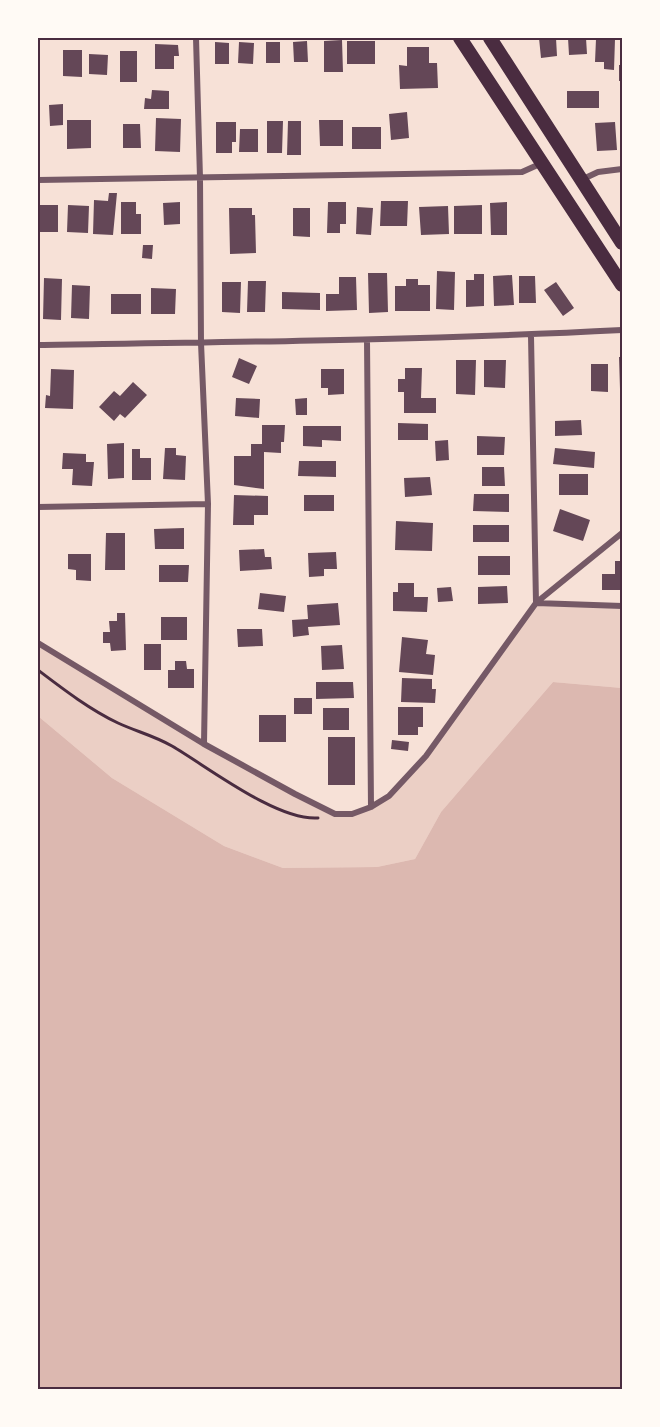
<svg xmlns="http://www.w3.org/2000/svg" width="660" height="1427" viewBox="0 0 660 1427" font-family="'Times New Roman',serif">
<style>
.green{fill:#ebcfc5}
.water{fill:#dcb8b0}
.building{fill:#644757}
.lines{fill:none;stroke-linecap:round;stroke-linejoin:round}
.path{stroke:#4a2c40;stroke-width:3}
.minor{stroke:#755966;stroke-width:6}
.primary{stroke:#4a2c40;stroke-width:14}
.neatline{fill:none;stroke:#4a2c40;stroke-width:2}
</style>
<rect width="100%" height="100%" fill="#f7e1d7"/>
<!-- green -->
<path class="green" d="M536,603L622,609V688L553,682L441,812L415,859L377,867L283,868L224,846L112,778L38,716V644L203,745L334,815L352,814L389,796L426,756Z"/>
<!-- water -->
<path class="water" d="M553,682L622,688V1389H38V716L112,778L224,846L283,868L377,867L415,859L441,812Z"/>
<!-- building -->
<path class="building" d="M539,38H556L557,56L541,58Z
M568,38H586L587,54L569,55Z
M596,39H615L614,70L604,69V62H595Z
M342,40L343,72H324V41Z
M307,41L308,62H294L293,42Z
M347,41H375V64H347Z
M215,42L229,43V64H215Z
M239,42L254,43L253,64L238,63Z
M266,42H280V63H266Z
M155,44L178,45L179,56H174V69H155Z
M407,47H429V63H437L438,88L400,89L399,65L407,66Z
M63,50H82V77L63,76Z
M120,51H137V82H120Z
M89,54L108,55L107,75L89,74Z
M619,65H622V81H619Z
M152,90L169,91V109H144L145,98L151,99Z
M567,91H599V108H567Z
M63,104V125L50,126L49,105Z
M407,112L409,138L391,140L389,114Z
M156,118L181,119L180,152L155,151Z
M67,120H91V148L67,149Z
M319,120H343V146H320Z
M267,121H283L282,153H267Z
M288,121H301V155H287Z
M216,122H236V142H232V153H216Z
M615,122L617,150L597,151L595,123Z
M123,124H140L141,148H123Z
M352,127H381V149H352Z
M240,129H258V152H239Z
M109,193H117L113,235L93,234L94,200L108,201Z
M381,201H408L407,226H380Z
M121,202H136V214H141V234H121Z
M180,202V224L164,225L163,203Z
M328,202H346V224H340V233H327Z
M507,202V235H491L490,203Z
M39,205H58V232H39Z
M68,205L89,206L88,233L67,232Z
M482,205V234H454V206Z
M448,206L449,234L421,235L419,207Z
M357,207L373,208L371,235L356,234Z
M229,208H252V215H255L256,253L230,254Z
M293,208H310V237L293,236Z
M143,245H153L152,259L142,258Z
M437,271L455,272L454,310L436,309Z
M368,273H387L388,312L369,313Z
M474,274H484V306L466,307V280H474Z
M512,275L514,305L494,306L493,276Z
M519,276H535L536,303H519Z
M339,277H356L357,310L326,311V294H339Z
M44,278L62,279L61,320L43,319Z
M406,279H418V285H430V311H395V286H406Z
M248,281H266L265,312H247Z
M222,282H241L240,313L222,312Z
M556,282L574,308L563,316L544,290Z
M72,285L90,286L89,319L71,318Z
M151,288L176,289L175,314H151Z
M282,292L320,293V310L282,309Z
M111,294H141V314H111Z
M619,357H622V389H620Z
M239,358L257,366L249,384L232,377Z
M456,360H476L475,395L456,394Z
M484,360H506L505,388L484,387Z
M591,364H608V392L591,391Z
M405,368H422L421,398H436V413H404V392H398V379H405Z
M51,369L74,370L73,409L45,408L46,395L50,396Z
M321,369H344V394L328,395V388H321Z
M133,382L147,395L125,418L120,414L114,421L99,407L114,391L120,396Z
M236,398L260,399L259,418L235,416Z
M307,398V415H296L295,399Z
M581,420L582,435L555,436V421Z
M398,423L428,424V440H398Z
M262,425H285L284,442H281V453L264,452V489L234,485V456H251V444H262Z
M303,426H341V441L322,440V447L303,446Z
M477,436L505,437L504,455H477Z
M448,440L449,460L436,461L435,441Z
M124,443V478L108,479L107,444Z
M165,448H176V455L186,456L185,480L163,479Z
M555,448L595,452L594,468L553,464Z
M132,449H140V458H151V480H132Z
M63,453L86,454V462H94L92,486L72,485L73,469H62Z
M38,461H40V486H38Z
M299,461H336V477L298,476Z
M482,467H504L505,486H482Z
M559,474H588V495H559Z
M430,477L432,495L405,497L404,478Z
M474,494H509V512L473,511Z
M234,495L268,496V515H254V525H233Z
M304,495H334V511H304Z
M560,509L590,520L583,541L553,531Z
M396,521L433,523L432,551L395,550Z
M473,525H509V542H473Z
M184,528V549H155L154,529Z
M106,533H125V570H105Z
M264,549L265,557H271L272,569L240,571L239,550Z
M336,552L337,569H324V576L309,577L308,553Z
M68,554H91V581L76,580V570L68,569Z
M478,556H510V575H478Z
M615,561H622V590H602V574H615Z
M159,565H189L188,582H159Z
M398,583H414V597H428L427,612L393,611V592H398Z
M507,586L508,603L478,604V587Z
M451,587L453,601L438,602L437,588Z
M260,593L286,596L284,612L258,609Z
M338,603L340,625L308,627L309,635L293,637L292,620L308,619L307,605Z
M117,613H125L126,650L111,651L110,643H103V632H110L109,621H117Z
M161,617H187V640H161Z
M237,629H262L263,646L238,647Z
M402,637L428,640L426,654L435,655L433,675L399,672Z
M144,644H161V670H144Z
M342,645L344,669L322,670L321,646Z
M175,661H186L187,669H194V688H168V670H175Z
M402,678L432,679V689H436L435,703L401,702Z
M316,682H353L354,698L316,699Z
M294,698H312V714H294Z
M398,707H423V727H418V735H398Z
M323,708H349V730H323Z
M259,715H286V742H259Z
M328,737H355V785H328Z
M392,740L409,742L408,751L391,749Z"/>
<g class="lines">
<!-- path -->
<path class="path" d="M38,670C63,689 89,709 118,723C135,731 155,736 172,746C208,767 277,821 318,818"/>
<!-- minor -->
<path class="minor" d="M196,38L200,178L201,343L208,504L204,744
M38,180L522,172L542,163
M581,180L598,172L622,169
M531,336L536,603
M367,340L371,807
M38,345C233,342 428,340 622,330
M38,507L208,504
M537,602L622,533
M38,643L204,744L295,794L335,814H352L371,807L389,796L426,756L536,603L622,606"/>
<!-- primary -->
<path class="primary" d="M460,38L622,285
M490,38L622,243"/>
</g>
<!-- border -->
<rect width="660" height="1427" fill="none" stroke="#fffaf5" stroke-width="78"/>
<rect x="39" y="39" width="582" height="1349" class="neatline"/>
</svg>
